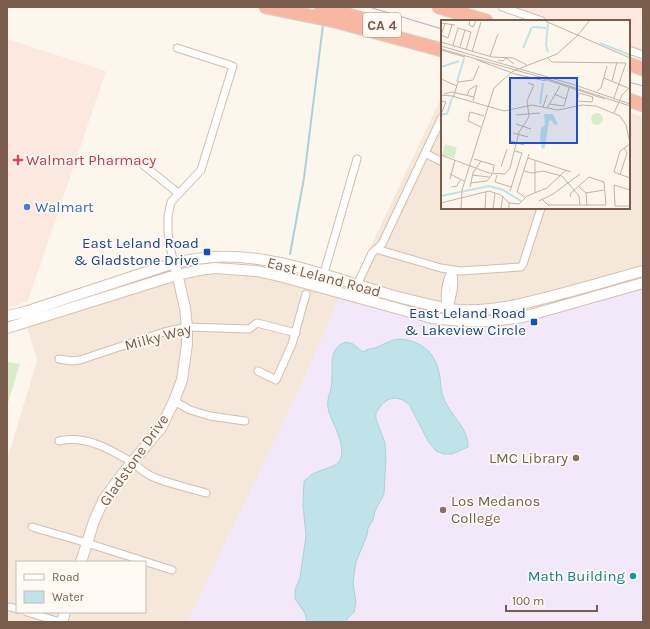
<svg xmlns="http://www.w3.org/2000/svg" width="650" height="629" viewBox="0 0 650 629" font-family="Karla,sans-serif">
<style>
.residential{fill:#f5e8da;fill-rule:evenodd}
.commercial{fill:#fde8e0}
.education{fill:#f3e8fa}
.green{fill:#d8ecc9}
.water{fill:#bfe3e8;stroke:#a5d3da}
.lines{fill:none;stroke-linecap:round;stroke-linejoin:round}
.stream{stroke:#a5d3da;stroke-width:2}
.street-casing{stroke:#d1beb0;stroke-width:9}
.secondary-casing{stroke:#d6c0b0;stroke-width:12}
.highway-casing{stroke:#dad1cd;stroke-width:15}
.street{stroke:#fff;stroke-width:7}
.secondary{stroke:#fff;stroke-width:10}
.highway{stroke:#f7b7a3;stroke-width:13}
.tram{stroke:#b9a8c9;stroke-width:1}
.health-dot{fill:#e0444e;stroke:#fffaf3;stroke-width:1.5}
.shop-dot{fill:#3f7fe0;stroke:#fffaf3;stroke-width:1.5}
.transit-dot{fill:#1a4fb4;stroke:#fffaf3;stroke-width:1.5}
.education-dot{fill:#8d6e63;stroke:#fffaf3;stroke-width:1.5}
.culture-dot{fill:#0f9aa8;stroke:#fffaf3;stroke-width:1.5}
.labels{text-anchor:middle;stroke-width:3.5;stroke-linejoin:round;paint-order:stroke}
.shield{fill:#fffaf3;stroke:#a28b7f;stroke-width:1}
.shield-label{font-size:14px;font-weight:bold;fill:#7a5c4d}
.health-label{font-size:15px;fill:#be3a42;stroke:#fffaf3;text-anchor:start}
.shop-label{font-size:15px;fill:#366cbe;stroke:#fffaf3;text-anchor:start}
.transit-label{font-size:15px;fill:#164399;stroke:#fffaf3;text-anchor:end}
.street-label{font-size:15px;fill:#7a5c4d;stroke:#fffaf3}
.education-label{font-size:15px;fill:#785e54;stroke:#fffaf3;text-anchor:end}
.culture-label{font-size:15px;fill:#0d838f;stroke:#fffaf3;text-anchor:end}
.inset-river{fill:none;stroke:#bfe3e8;stroke-width:2}
.inset-road{fill:none;stroke:#c5b3a7;stroke-width:1}
.view{fill:#1d4ed8;fill-opacity:0.15;stroke:#1d4ed8;stroke-width:2}
.inset-edge{fill:none;stroke:#7a5c4d;stroke-width:2}
</style>
<rect width="100%" height="100%" fill="#fdf6ec"/>
<!-- residential -->
<path class="residential" d="M442,96V208H629V112L643,117V268L525,299L480,307L432,303L354,282Z
M233,269L342,293L296,397L188,622H7V460L37,361L36,356L25,322L170,277ZM17,562H145V612H17Z"/>
<!-- commercial -->
<path class="commercial" d="M516,7H643V53L629,48V21H554Z
M7,39L106,71L28,301L7,308Z"/>
<!-- education -->
<path class="education" d="M643,283V622H188L296,397L342,293L403,310L492,321Z"/>
<!-- green -->
<path class="green" d="M7,362L20,364L7,406Z"/>
<!-- water -->
<path class="water" d="M399,339C423,341 436,353 440,377C441,385 441,394 445,401C452,417 469,429 468,447L452,454H444L436,451L428,441L409,404L403,400L396,398L389,399L382,404L376,413V419L385,443L386,458L384,494L375,511L373,520L368,528L367,535L356,562L353,582L356,603L354,612L347,619L346,622H307L305,613L295,599V590L300,578L306,536L303,505L304,481C307,479 309,477 311,475C318,470 334,468 339,462C348,449 333,424 329,412C326,401 329,397 331,388C335,372 325,349 346,342L353,344L363,352C367,349 370,349 375,348C383,345 390,340 399,339Z"/>
<g class="lines">
<!-- stream -->
<path class="stream" d="M290,254L304,178L323,25"/>
<!-- street casing -->
<g class="street-casing">
<path id="street" d="M502,7L542,21
M629,50L643,55
M425,153L442,162
M141,163L178,193
M376,249L441,268L460,271L521,267L523,264L541,208
M174,263L170,247L168,232V216L171,202L201,170L233,66L177,48
M357,285L372,253L382,244L442,117
M320,287L357,159
M447,312C447,308 450,305 451,300C454,290 455,280 452,270C446,281 443,297 447,308
M59,359L72,361L80,360L164,332L187,327L249,329L257,323L296,333
M258,371L276,380L292,344L306,294
M174,401L190,410L210,416L245,421
M59,441C86,435 110,449 133,463C139,468 146,474 153,477C170,484 189,488 206,493
M32,527L87,543L172,570
M10,607L17,609
M27,612L60,622"/>
</g>
<!-- secondary casing -->
<g class="secondary-casing">
<path id="secondary" d="M7,316L25,312L174,263C187,260 200,258 213,257C275,253 339,281 398,297C419,302 439,308 460,310C497,312 530,302 564,293C591,286 617,278 643,271
M7,328L170,277L199,270L215,268L257,271L283,277L432,318L462,321H492L523,317L643,283
M81,562L94,521L104,499L124,472L161,428L174,401L182,380L187,344V327L185,308L176,269
M62,622L65,612"/>
</g>
<!-- highway casing -->
<g class="highway-casing">
<path id="highway" d="M266,7L335,21L442,50
M321,7L373,22
M439,7L486,21
M629,64L643,69
M629,100L643,105"/>
</g>
<!-- street -->
<use href="#street" class="street"/>
<!-- secondary -->
<use href="#secondary" class="secondary"/>
<!-- highway -->
<use href="#highway" class="highway"/>
<!-- tram -->
<path class="tram" d="M369,7L442,29
M629,82L643,86"/>
</g>
<!-- markers -->
<path class="health-dot" d="M16 154h4v4h4v4h-4v4h-4v-4h-4v-4h4z"/>
<circle class="shop-dot" cx="27" cy="207" r="4"/>
<g class="transit-dot">
<rect x="203" y="248" width="8" height="8" rx="2"/>
<rect x="530" y="318" width="8" height="8" rx="2"/>
</g>
<g class="education-dot">
<circle cx="576" cy="458" r="4"/>
<circle cx="443" cy="510" r="4"/>
</g>
<circle class="culture-dot" cx="633" cy="576" r="4"/>
<g class="labels">
<!-- shield labels -->
<rect class="shield" x="363" y="13" width="38" height="24" rx="3"/>
<g class="shield-label">
<text x="382" y="30">CA 4</text>
</g>
<!-- health labels -->
<g class="health-label">
<text x="26" y="165">Walmart Pharmacy</text>
</g>
<!-- shop labels -->
<g class="shop-label">
<text x="35" y="212">Walmart</text>
</g>
<!-- transit labels -->
<g class="transit-label">
<text x="199" y="248">East Leland Road<tspan x="199" dy="17">&amp; Gladstone Drive</tspan></text>
<text x="526" y="318">East Leland Road<tspan x="526" dy="17">&amp; Lakeview Circle</tspan></text>
</g>
<!-- street labels -->
<g class="street-label">
<text transform="translate(324 277) rotate(15)" y="5">East Leland Road</text>
<text transform="translate(158 337) rotate(-15)" y="5">Milky Way</text>
<text transform="translate(134 460) rotate(-55)" y="5">Gladstone Drive</text>
</g>
<!-- education labels -->
<g class="education-label">
<text x="568" y="463">LMC Library</text>
<text x="451" y="506" text-anchor="start">Los Medanos<tspan x="451" dy="17">College</tspan></text>
</g>
<!-- culture labels -->
<g class="culture-label">
<text x="625" y="581">Math Building</text>
</g>
</g>
<!-- overview -->
<g transform="translate(441 20)">
<rect width="189" height="189" fill="#fdf6ec"/>
<path d="M150 99a6 6 0 1 1 12 0a6 6 0 1 1-12 0ZM4,124L16,128L13,138L1,135Z" fill="#d8ecc9"/>
<path d="M103,94H112L117,104L114,105L110,100L108,101L104,128L101,129L99,119L100,108L104,105Z" fill="#bfe3e8"/>
<path class="inset-river" d="M107,3L105,25L107,32M92,7L105,8M159,23L189,35M82,28L91,7M0,47L18,41M16,62L23,38M99,84L102,63M0,97L2,94H6L11,78M0,176L48,166L62,170L80,181"/>
<path class="inset-road" d="M29,0L28,5L32,7L35,1M102,0L189,38M0,3L14,5M4,4L0,15L7,18L11,5M137,15L149,0M0,22L51,37L72,38L86,45M12,25L17,8L30,12L25,30M0,26L134,65L189,84M19,27L24,10M0,29L110,60L189,86M0,30L24,37M31,32L40,2M49,36L57,14M107,38L111,42L185,43L173,78M36,40L74,54L105,61M57,40L62,41L65,38L73,44M163,58L187,68M0,59L16,66M103,59L164,79M171,61L176,42M156,71L160,68L166,46M138,73L152,77L151,82L136,81ZM3,74L11,72L33,77M113,74L125,79M0,75L11,76L63,91L91,85L117,90L141,85L155,86L179,96L185,105L189,123M26,76L28,70L36,65L32,81M12,78L17,62L32,60L38,46M0,81L5,82L0,94M108,84L123,86L128,68M102,87L106,75M106,88L119,66M173,93L181,75L189,67M75,95L99,93M75,104L90,109M40,107L27,101L29,92L43,96M72,113L87,117M70,121L83,125M189,124L179,131L173,152L189,158M0,135L48,153L64,154L69,148L78,112L88,97L86,81L93,65L87,63M87,138L130,152M33,139L53,145L52,152M94,141V173M60,147L66,129M83,151L91,153L102,151L121,156L138,176L139,185M9,154L23,161M31,155L48,157M56,155L54,162L70,167M179,155L186,133L183,128M9,159L14,140M29,163L46,161L52,153M137,166L145,173L146,186M10,167L16,166L19,160M29,167L32,153L40,141M189,170L173,165L174,186H189M69,171L81,133L74,131M145,173L163,170M84,177L76,172L88,134M101,179L107,185H165L163,162L148,157L129,174L130,177M98,181L112,174L139,154M0,183L48,171L60,175L68,183V189M68,183L78,184L86,176L106,168L125,150M60,188L62,176M20,189L21,170L53,68L72,51L116,34L137,15M44,189L45,172M52,189L54,173"/>
<path class="view" d="M69,58H136V123H69Z"/>
<rect width="189" height="189" class="inset-edge"/>
</g>
<!-- border -->
<rect width="650" height="629" fill="none" stroke="#7a5c4d" stroke-width="16"/>
<!-- legend -->
<rect x="16" y="561" width="130" height="52" fill="#fffaf3" stroke="#cabbb1"/>
<rect x="24" y="574" width="20" height="6" fill="#ffffff" stroke="#cabbb1"/>
<text x="52" y="581" font-size="12" fill="#7a5c4d">Road</text>
<rect x="24" y="591" width="20" height="12" fill="#bfe3e8" stroke="#cabbb1"/>
<text x="52" y="601" font-size="12" fill="#7a5c4d">Water</text>
<!-- scale -->
<path d="M506 605v6h91v-6" fill="none" stroke="#7a5c4d" stroke-width="2"/>
<text x="512" y="605" font-size="12" fill="#7a5c4d" stroke="#fffaf3" stroke-width="3" paint-order="stroke">100 m</text>
</svg>
